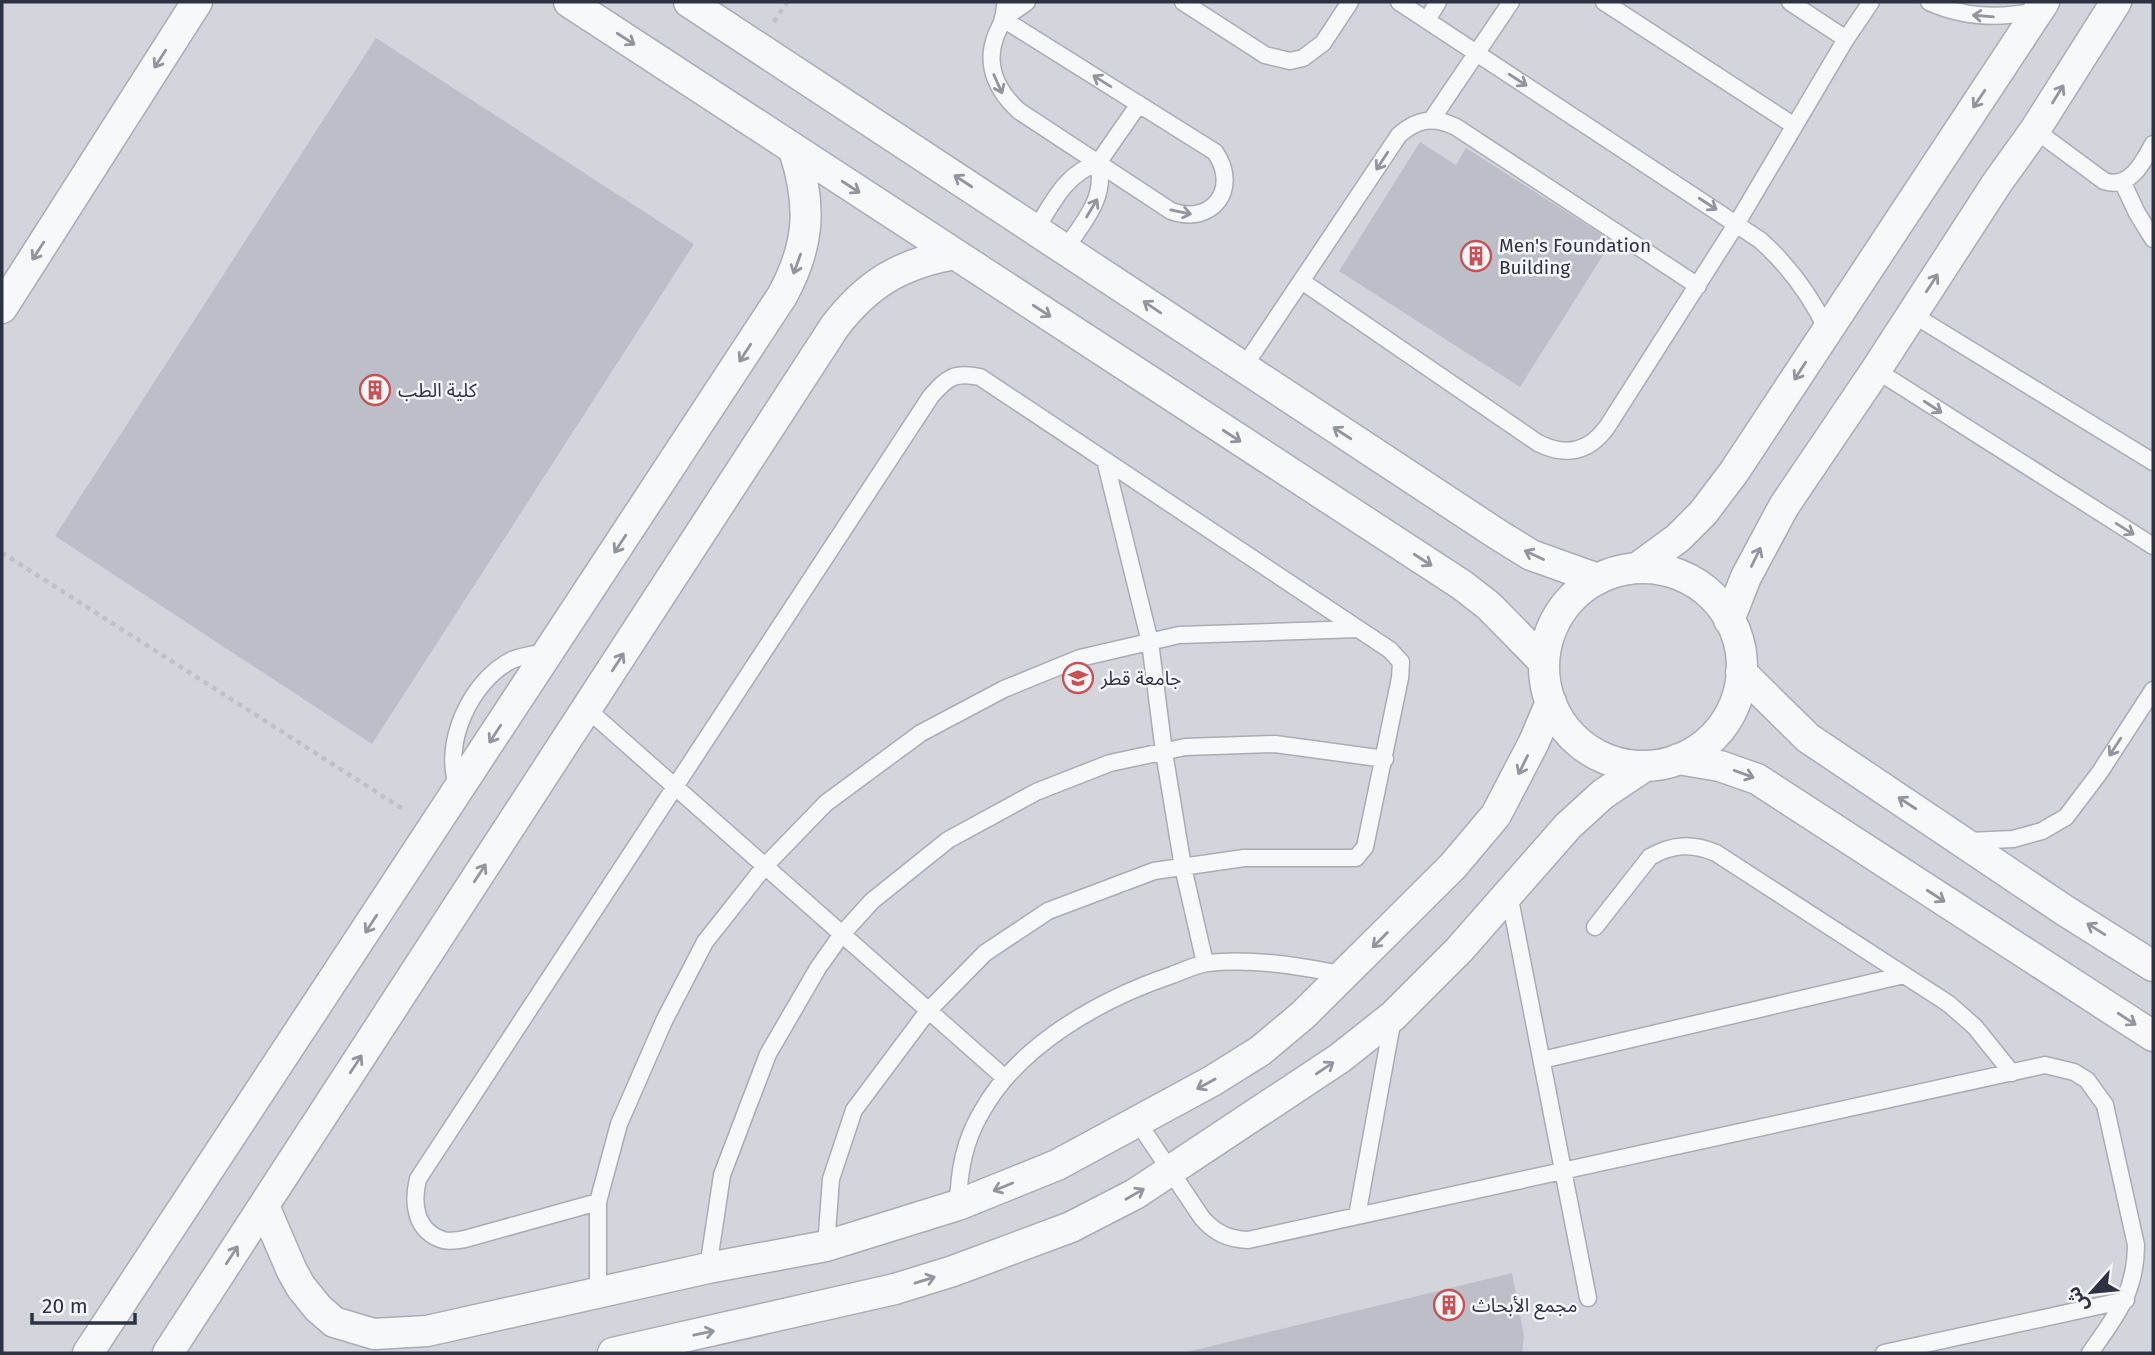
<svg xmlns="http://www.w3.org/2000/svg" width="2155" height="1355" viewBox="0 0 2155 1355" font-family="'Fira Sans','Noto Sans Arabic',sans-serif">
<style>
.built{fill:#d3d5dd}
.building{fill:#bcbfc8}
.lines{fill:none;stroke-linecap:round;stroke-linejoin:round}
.lane-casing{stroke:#a9acb5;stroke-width:19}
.street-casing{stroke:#a9acb5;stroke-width:33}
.path{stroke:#bec1c7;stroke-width:4.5;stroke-dasharray:5 5;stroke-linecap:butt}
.lane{stroke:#f7f8fa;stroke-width:16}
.street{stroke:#f7f8fa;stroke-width:30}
.oneway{stroke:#92959e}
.labels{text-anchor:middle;stroke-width:5;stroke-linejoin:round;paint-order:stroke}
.poi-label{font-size:19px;fill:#2d3243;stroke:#f4f5f9;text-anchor:start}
</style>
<rect width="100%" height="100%" fill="#e4e6eb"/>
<!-- built -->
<path class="built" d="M2,2H2153V1353H2Z"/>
<!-- building -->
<path class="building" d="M376,38L694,244L372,744L55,536Z
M1420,142L1456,165L1466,148L1612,241L1520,387L1339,271Z
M1512,1273L1524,1336L1522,1353H1183Z"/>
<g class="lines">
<!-- lane casing -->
<g class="lane-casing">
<path id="lane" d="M1183,2L1265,55L1290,61L1303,58L1323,43L1350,2
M1399,2L1760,240C1789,266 1810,294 1827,330
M1604,2L1793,125
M1790,2L1846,39
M1929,2C1964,18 1999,19 2036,11
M1003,19L1215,152C1240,188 1213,226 1171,211L1019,111C998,92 985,67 995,38C997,31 1002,25 1003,18C1005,13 1004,7 1006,2
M1003,19L1027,2
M1427,20L1438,2
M1432,119L1511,2
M2035,130L2104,181C2129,190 2143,163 2153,144
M2122,181L2137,213L2153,239
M1036,229C1053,202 1066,173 1098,163L1139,104
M1066,248C1084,221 1107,197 1098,163
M1303,282L1538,443C1566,457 1589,452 1607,427L1737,223L1846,39L1871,2
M1912,314L2153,462
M1243,368L1399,135C1417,119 1434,116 1456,127L1698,286
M1876,370L2153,546
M1105,460L1150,642L1164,752L1183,867L1205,963
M587,709L1005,1078
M459,789C440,746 471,680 512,660C524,655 537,654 549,652
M1969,841L2013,839L2042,831L2066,817L2100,772L2153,690
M1509,894L1588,1298
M1595,927L1650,857C1672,844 1692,843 1716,853L1949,1004L1975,1027L2012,1073
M1542,1060L1904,975
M1137,1121L1202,1218C1215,1233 1228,1239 1248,1240L2045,1065L2074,1072L2087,1080L2105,1105L2136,1245C2136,1292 2116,1316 2090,1353
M598,1202L465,1239C458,1240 449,1242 443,1240C415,1231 412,1203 418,1179L931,396C948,377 954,372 980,377L1390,650L1401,662L1400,678L1365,847L1356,858H1244L1154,871L1048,911L985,953L928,1011L854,1110L831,1179L826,1246
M958,1205C959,1171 964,1142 981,1113C1018,1045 1101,999 1172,975C1183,971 1195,965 1207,963C1253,958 1300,966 1345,975
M1357,1216L1393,1018
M708,1268L722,1175L768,1054L818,968L842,934L872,901L948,840L1036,792L1110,763L1185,747L1275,744L1385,759
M598,1291V1202L619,1124L664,1021L705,942L765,866L826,803L921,733L1004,689L1080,658L1179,635L1358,629
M1884,1353L2126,1300"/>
</g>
<!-- street casing -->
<g class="street-casing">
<path id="street" d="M569,2L1462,585L1489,606L1544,662
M689,2L1497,534L1531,555L1598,579
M2,308L197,2
M1637,568L1678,538L1703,513L1734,472L2044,2
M1544 667a99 99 0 1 1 198 0a99 99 0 1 1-198 0Z
M1729,620L1746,577L1784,506L1876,370L1997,183L2035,130L2116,2
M1741,672L1808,738L2064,910L2153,966
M1678,759L1720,766L1757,779L2153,1036
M264,1206L292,1271L301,1287L318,1308L334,1322L374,1334L427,1331L708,1268L826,1246L958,1205L1057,1165L1212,1081L1260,1051L1303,1015L1453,866L1496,815L1534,742L1551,702
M88,1353L782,296C810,245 812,205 794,150
M168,1353L835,326C868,283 901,264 954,254
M613,1353L895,1289L953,1271L1071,1227L1135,1194L1340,1058L1393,1016L1459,950L1568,826L1603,794L1645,766"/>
</g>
<!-- path -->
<path class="path" d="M774,22L787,2
M2,556L4,554L406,811"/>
<!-- lane -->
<use href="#lane" class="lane"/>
<!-- street -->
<use href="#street" class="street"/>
</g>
<!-- one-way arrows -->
<defs><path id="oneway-shaft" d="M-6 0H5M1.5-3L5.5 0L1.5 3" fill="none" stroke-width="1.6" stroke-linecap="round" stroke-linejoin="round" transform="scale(1.75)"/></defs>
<g class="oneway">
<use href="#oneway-shaft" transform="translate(1983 16) rotate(-175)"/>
<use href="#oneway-shaft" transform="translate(626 39) rotate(33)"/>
<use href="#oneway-shaft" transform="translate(160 59) rotate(123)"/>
<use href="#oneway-shaft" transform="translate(1518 80) rotate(33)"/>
<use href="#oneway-shaft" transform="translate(1102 81) rotate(-148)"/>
<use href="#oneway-shaft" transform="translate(998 84) rotate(66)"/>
<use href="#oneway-shaft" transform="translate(2058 94) rotate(-58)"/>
<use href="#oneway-shaft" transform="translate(1979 99) rotate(124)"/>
<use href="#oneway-shaft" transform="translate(1382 161) rotate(123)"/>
<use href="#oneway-shaft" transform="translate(963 181) rotate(-147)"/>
<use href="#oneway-shaft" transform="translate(851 187) rotate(33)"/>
<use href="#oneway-shaft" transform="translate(1708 204) rotate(33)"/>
<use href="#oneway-shaft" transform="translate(1092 208) rotate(-59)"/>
<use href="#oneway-shaft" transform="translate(1181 212) rotate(12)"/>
<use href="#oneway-shaft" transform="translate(38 251) rotate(123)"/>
<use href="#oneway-shaft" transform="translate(797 264) rotate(110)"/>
<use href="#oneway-shaft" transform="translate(1932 283) rotate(-57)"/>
<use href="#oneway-shaft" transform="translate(1152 307) rotate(-146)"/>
<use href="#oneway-shaft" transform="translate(1042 311) rotate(33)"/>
<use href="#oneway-shaft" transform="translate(745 353) rotate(123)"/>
<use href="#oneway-shaft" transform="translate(1800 371) rotate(123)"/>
<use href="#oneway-shaft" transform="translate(1933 407) rotate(33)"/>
<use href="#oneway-shaft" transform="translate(1342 433) rotate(-147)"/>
<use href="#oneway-shaft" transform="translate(1232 436) rotate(33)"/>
<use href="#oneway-shaft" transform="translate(2125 529) rotate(32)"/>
<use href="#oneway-shaft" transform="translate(620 544) rotate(123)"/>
<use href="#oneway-shaft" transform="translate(1534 555) rotate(-155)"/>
<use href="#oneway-shaft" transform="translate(1756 557) rotate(-64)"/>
<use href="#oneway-shaft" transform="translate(1423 560) rotate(33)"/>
<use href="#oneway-shaft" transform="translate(618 662) rotate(-57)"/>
<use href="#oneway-shaft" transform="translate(495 734) rotate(123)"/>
<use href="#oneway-shaft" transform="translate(2115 747) rotate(123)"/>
<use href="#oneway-shaft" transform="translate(1523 765) rotate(116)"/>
<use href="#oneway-shaft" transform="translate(1744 774) rotate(20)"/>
<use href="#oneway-shaft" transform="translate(1907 803) rotate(-147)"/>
<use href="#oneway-shaft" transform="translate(480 873) rotate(-57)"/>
<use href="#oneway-shaft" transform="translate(1936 896) rotate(33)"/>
<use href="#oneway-shaft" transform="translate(371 924) rotate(123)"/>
<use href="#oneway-shaft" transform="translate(2096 929) rotate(-148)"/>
<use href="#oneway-shaft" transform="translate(1380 940) rotate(135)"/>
<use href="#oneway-shaft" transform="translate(2127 1019) rotate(33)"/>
<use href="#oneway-shaft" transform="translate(356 1064) rotate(-57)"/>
<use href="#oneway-shaft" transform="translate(1325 1068) rotate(-34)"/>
<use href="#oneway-shaft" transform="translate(1206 1084) rotate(151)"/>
<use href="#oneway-shaft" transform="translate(1003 1187) rotate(158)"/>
<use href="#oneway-shaft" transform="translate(1135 1194) rotate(-30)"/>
<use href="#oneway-shaft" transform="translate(232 1255) rotate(-57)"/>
<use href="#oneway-shaft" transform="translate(925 1280) rotate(-17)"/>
<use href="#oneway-shaft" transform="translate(704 1333) rotate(-12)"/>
</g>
<!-- icons -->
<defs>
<g id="building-ring" transform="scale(1.575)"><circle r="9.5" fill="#f4f5f9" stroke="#c85153" stroke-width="1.5"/><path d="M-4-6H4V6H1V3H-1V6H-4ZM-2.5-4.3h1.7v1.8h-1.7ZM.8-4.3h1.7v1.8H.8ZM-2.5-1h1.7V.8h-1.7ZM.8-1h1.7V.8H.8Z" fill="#c85153"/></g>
<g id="university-ring" transform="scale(1.575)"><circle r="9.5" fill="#f4f5f9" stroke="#c85153" stroke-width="1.5"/><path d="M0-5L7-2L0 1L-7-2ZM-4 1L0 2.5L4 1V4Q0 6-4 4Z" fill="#c85153"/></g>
</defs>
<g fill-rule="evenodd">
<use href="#building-ring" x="1476" y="256"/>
<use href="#building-ring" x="375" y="390"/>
<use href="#university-ring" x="1078" y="678"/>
<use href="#building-ring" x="1449" y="1305"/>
</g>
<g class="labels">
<!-- poi labels -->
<g class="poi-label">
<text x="1499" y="252">Men's Foundation<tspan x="1499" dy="22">Building</tspan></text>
<text x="398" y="397">كلية الطب</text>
<text x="1101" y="685">جامعة قطر</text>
<text x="1472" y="1312">مجمع الأبحاث</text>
</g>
</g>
<!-- border -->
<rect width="2155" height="1355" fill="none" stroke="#2d3243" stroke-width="7"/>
<!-- north arrow -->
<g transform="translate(2092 1292) rotate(243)" stroke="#f4f5f9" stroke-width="5" paint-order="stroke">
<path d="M0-5L12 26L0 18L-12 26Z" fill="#2d3243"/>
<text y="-10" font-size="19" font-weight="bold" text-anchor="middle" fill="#2d3243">ش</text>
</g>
<!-- scale -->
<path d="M32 1313v10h103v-10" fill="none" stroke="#2d3243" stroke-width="3.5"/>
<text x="42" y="1313" font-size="21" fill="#2d3243" stroke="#f4f5f9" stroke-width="5" paint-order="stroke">20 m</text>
</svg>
